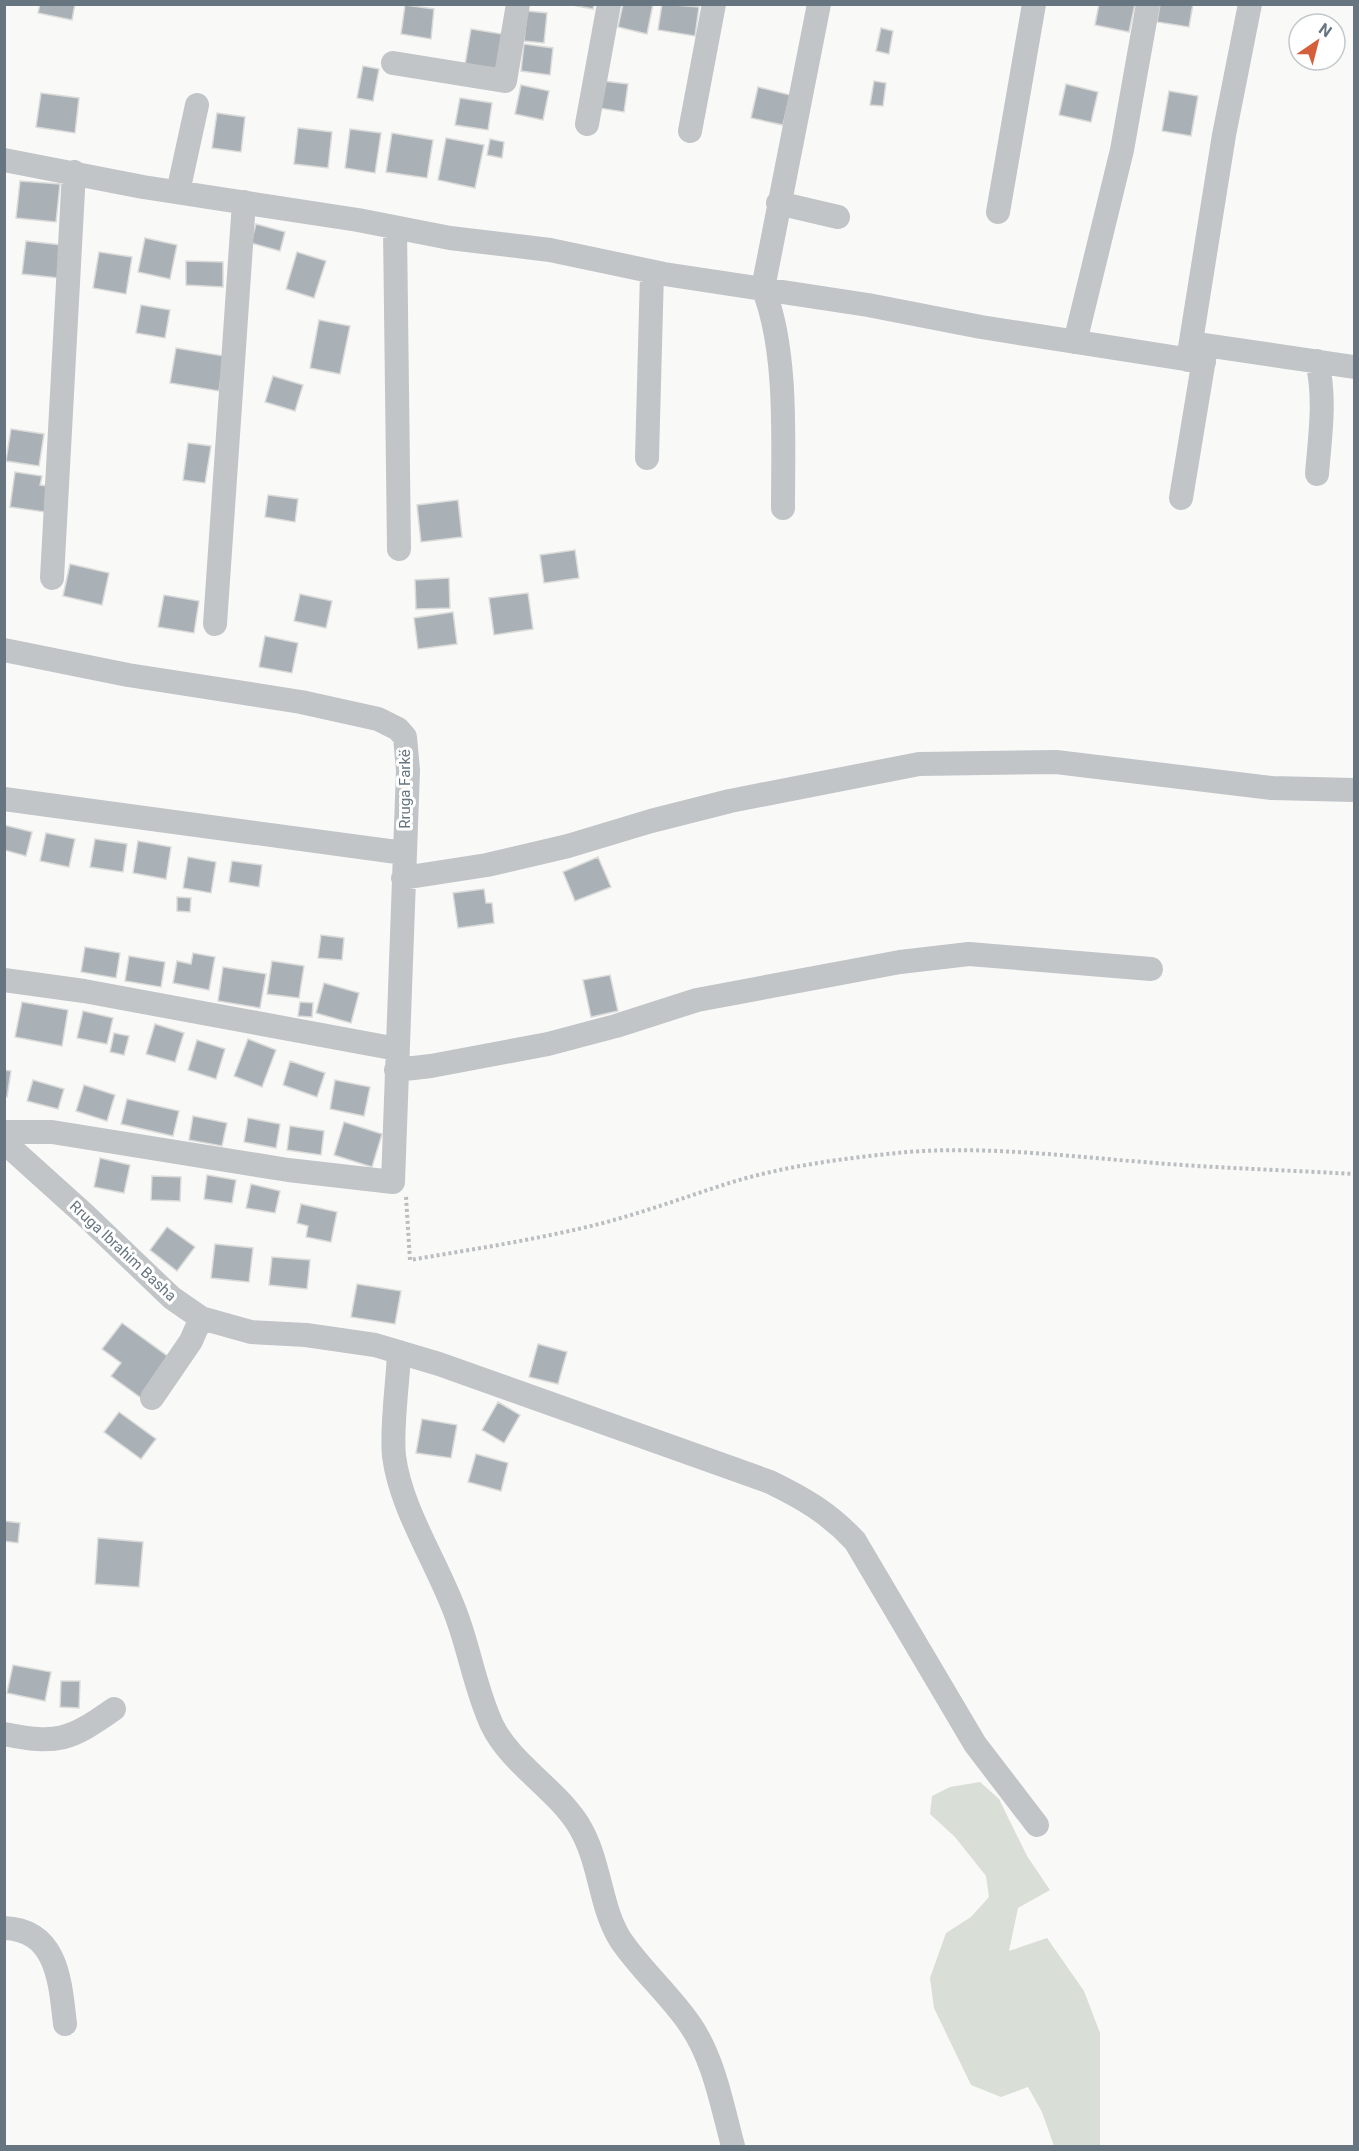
<svg xmlns="http://www.w3.org/2000/svg" width="1359" height="2151" viewBox="0 0 1359 2151" font-family="Roboto,sans-serif">
<style>
.green{fill:#d9ded7}
.building{fill:#a9b0b6;stroke:#dbdbda;stroke-width:1.5}
.lines{fill:none;stroke-linecap:round;stroke-linejoin:round}
.path{stroke:#bbbec0;stroke-width:4;stroke-dasharray:3 3;stroke-linecap:butt}
.minor{stroke:#c1c5c8;stroke-width:24}
.labels{text-anchor:middle;stroke-width:6;stroke-linejoin:round;paint-order:stroke}
.street-label{font-size:15px;fill:#667580;stroke:#fff}
</style>
<rect width="100%" height="100%" fill="#f9f9f8"/>
<!-- green -->
<path class="green" d="M980,1782L999,1799L1027,1856L1050,1890L1018,1908L1009,1951L1047,1938L1084,1991L1100,2033V2146H1054L1042,2112L1028,2087L1001,2097L971,2085L934,2008L930,1978L946,1933L971,1917L989,1897L986,1876L955,1837L930,1814L932,1796L950,1787Z"/>
<!-- building -->
<path class="building" d="M40,4H75L72,20L38,13Z
M567,4H594L593,9Z
M623,4H653L647,34L618,27Z
M662,4L699,7L695,36L658,30Z
M1099,4H1135L1129,32L1095,25Z
M1160,4H1193L1189,27L1157,22Z
M405,5L434,9L431,39L401,34Z
M527,11L547,13L544,43L524,41Z
M881,28L893,31L889,54L876,51Z
M471,29L502,34L496,71L465,65Z
M524,44L553,48L550,75L521,71Z
M363,66L379,69L373,101L357,98Z
M603,81L628,84L624,112L599,108Z
M874,81L886,83L883,106L870,105Z
M1066,84L1098,92L1091,122L1059,115Z
M521,85L549,91L543,120L515,114Z
M758,87L790,95L783,125L751,118Z
M1169,91L1198,96L1191,136L1162,131Z
M41,93L79,98L75,133L36,127Z
M460,98L492,103L488,130L455,125Z
M217,113L245,117L241,152L212,148Z
M298,128L332,132L328,168L294,164Z
M350,129L381,133L375,173L345,168Z
M392,133L433,140L427,178L386,172Z
M446,138L484,145L475,188L438,180Z
M490,139L504,142L502,158L487,155Z
M20,181L60,184L56,222L16,218Z
M256,224L285,232L280,251L251,243Z
M145,238L177,245L170,279L138,272Z
M26,241L62,245L59,278L22,274Z
M99,252L132,257L126,294L93,288Z
M297,252L326,261L314,298L286,289Z
M186,261L223,262V287L186,285Z
M141,305L170,310L165,338L136,333Z
M319,320L350,326L340,374L310,368Z
M176,348L224,356L219,391L170,383Z
M273,376L303,385L295,411L265,402Z
M11,429L44,434L39,466L6,461Z
M188,443L211,446L205,483L183,480Z
M15,472L42,476L40,485L49,486L45,512L10,507Z
M268,495L298,499L295,522L265,517Z
M458,500L462,537L421,542L417,505Z
M575,550L579,578L544,583L540,555Z
M70,564L109,573L102,605L63,596Z
M449,578L450,608L416,609L415,580Z
M528,593L533,629L494,635L489,598Z
M300,594L332,601L326,628L294,621Z
M164,595L199,601L194,633L158,627Z
M453,612L457,644L418,649L414,618Z
M265,636L298,643L292,673L259,667Z
M4,825L32,832L26,856L4,850Z
M46,833L75,839L69,867L40,861Z
M95,839L127,844L123,872L90,867Z
M138,841L171,847L166,879L133,873Z
M188,857L216,862L211,893L183,888Z
M598,857L611,887L575,901L563,872Z
M232,861L262,865L259,887L229,882Z
M484,889L486,903H492L494,923L458,928L453,893Z
M177,897L191,898L190,912L177,911Z
M321,935L344,938L342,960L318,958Z
M85,947L120,953L116,978L81,972Z
M193,953L215,957L209,990L173,983L177,961L191,964Z
M129,956L165,962L161,987L125,981Z
M272,961L304,966L299,998L267,994Z
M223,967L266,974L260,1008L218,1001Z
M610,975L618,1011L591,1017L583,980Z
M324,983L359,993L351,1023L316,1013Z
M22,1002L68,1010L62,1046L15,1037Z
M300,1002L313,1003L312,1017L298,1016Z
M83,1011L113,1018L107,1044L77,1038Z
M155,1024L184,1033L175,1062L146,1054Z
M114,1033L129,1036L124,1055L110,1052Z
M248,1039L276,1050L262,1087L234,1076Z
M197,1040L225,1049L216,1079L188,1070Z
M290,1061L325,1073L317,1097L283,1085Z
M4,1070L11,1071L7,1097H4Z
M33,1080L64,1089L58,1109L27,1101Z
M335,1080L370,1087L364,1116L330,1109Z
M84,1085L115,1095L107,1121L76,1111Z
M127,1099L179,1111L173,1136L121,1124Z
M193,1116L227,1123L222,1146L189,1140Z
M248,1118L280,1124L276,1148L244,1142Z
M344,1122L382,1134L372,1167L334,1155Z
M290,1126L324,1131L321,1155L287,1150Z
M100,1158L130,1165L124,1193L94,1187Z
M207,1175L236,1180L232,1203L204,1199Z
M152,1176L181,1177L180,1201L151,1200Z
M251,1184L280,1191L275,1213L246,1208Z
M301,1204L337,1212L331,1242L306,1237L308,1226L297,1223Z
M167,1227L195,1247L177,1271L150,1250Z
M215,1244L253,1248L249,1282L211,1278Z
M272,1257L310,1260L307,1289L269,1285Z
M357,1284L401,1291L395,1324L351,1317Z
M122,1323L177,1363L148,1403L111,1376L121,1363L102,1349Z
M538,1344L567,1352L558,1384L529,1377Z
M498,1402L520,1415L504,1443L482,1430Z
M119,1412L156,1439L141,1459L104,1432Z
M422,1419L457,1425L451,1458L416,1453Z
M476,1454L508,1463L501,1491L468,1482Z
M4,1521L20,1523L18,1543L4,1541Z
M98,1538L143,1542L139,1587L95,1584Z
M13,1665L51,1672L45,1701L7,1693Z
M61,1681H80L79,1708L60,1707Z"/>
<g class="lines">
<!-- path -->
<path class="path" d="M406,1197L410,1260C475,1249 540,1239 603,1223C644,1212 683,1198 723,1185C781,1166 846,1158 907,1152C987,1146 1064,1156 1143,1162C1213,1168 1284,1170 1354,1174"/>
<!-- minor -->
<path class="minor" d="M393,63L505,81L518,4
M587,124L609,4
M690,131L714,4
M4,160L143,187L358,220L450,238L550,250L664,274L868,305L981,327L1204,362
M178,192L197,105
M778,203L838,217
M998,212L1034,4
M395,229L399,549
M1075,342L1122,150L1148,4
M1191,343L1354,367
M1188,360L1224,135L1250,4
M647,458L652,272
M1317,474C1320,436 1326,399 1317,361
M1181,498L1206,347
M783,508C783,441 788,350 763,288L819,4
M52,578L74,172
M215,624L244,202
M4,650L128,675L301,702L378,719L398,729L405,737L408,770L393,1182L288,1170L52,1132H4
M4,799L404,853
M403,878L487,865L568,846L651,821L730,801L919,764L1056,762L1272,788L1354,790
M4,980L84,991L397,1049
M396,1070L431,1066L548,1044L616,1026L697,1000L900,962L969,954L1151,969
M4,1142L84,1214L172,1298L201,1318L251,1332L306,1335L375,1345L439,1364L770,1482C803,1498 829,1513 855,1541L975,1744L1037,1825
M399,1352C398,1383 391,1427 394,1456C401,1511 439,1565 457,1617C470,1652 476,1691 492,1725C510,1763 555,1788 578,1824C601,1861 599,1905 620,1939C640,1969 668,1993 689,2023C714,2058 722,2106 733,2146
M152,1398L191,1341L201,1318
M4,1734C58,1745 70,1740 114,1709
M4,1928C58,1930 60,1982 65,2024"/>
</g>
<g class="labels">
<!-- street labels -->
<g class="street-label">
<text transform="translate(405 789) rotate(-90)" y="5">Rruga Farkë</text>
<text transform="translate(123 1251) rotate(43)" y="5">Rruga Ibrahim Basha</text>
</g>
</g>
<!-- border -->
<rect width="1359" height="2151" fill="none" stroke="#667580" stroke-width="12"/>
<!-- north arrow -->
<g transform="translate(1317 42) rotate(35)"><circle r="28" fill="#ffffff" stroke="#c2c8cc" stroke-width="1.5"/>
<path d="M0-4.5L10 22L0 15L-10 22Z" fill="#d65f3b"/>
<text y="-9" font-size="16" font-weight="bold" text-anchor="middle" fill="#667580">N</text>
</g>
</svg>
